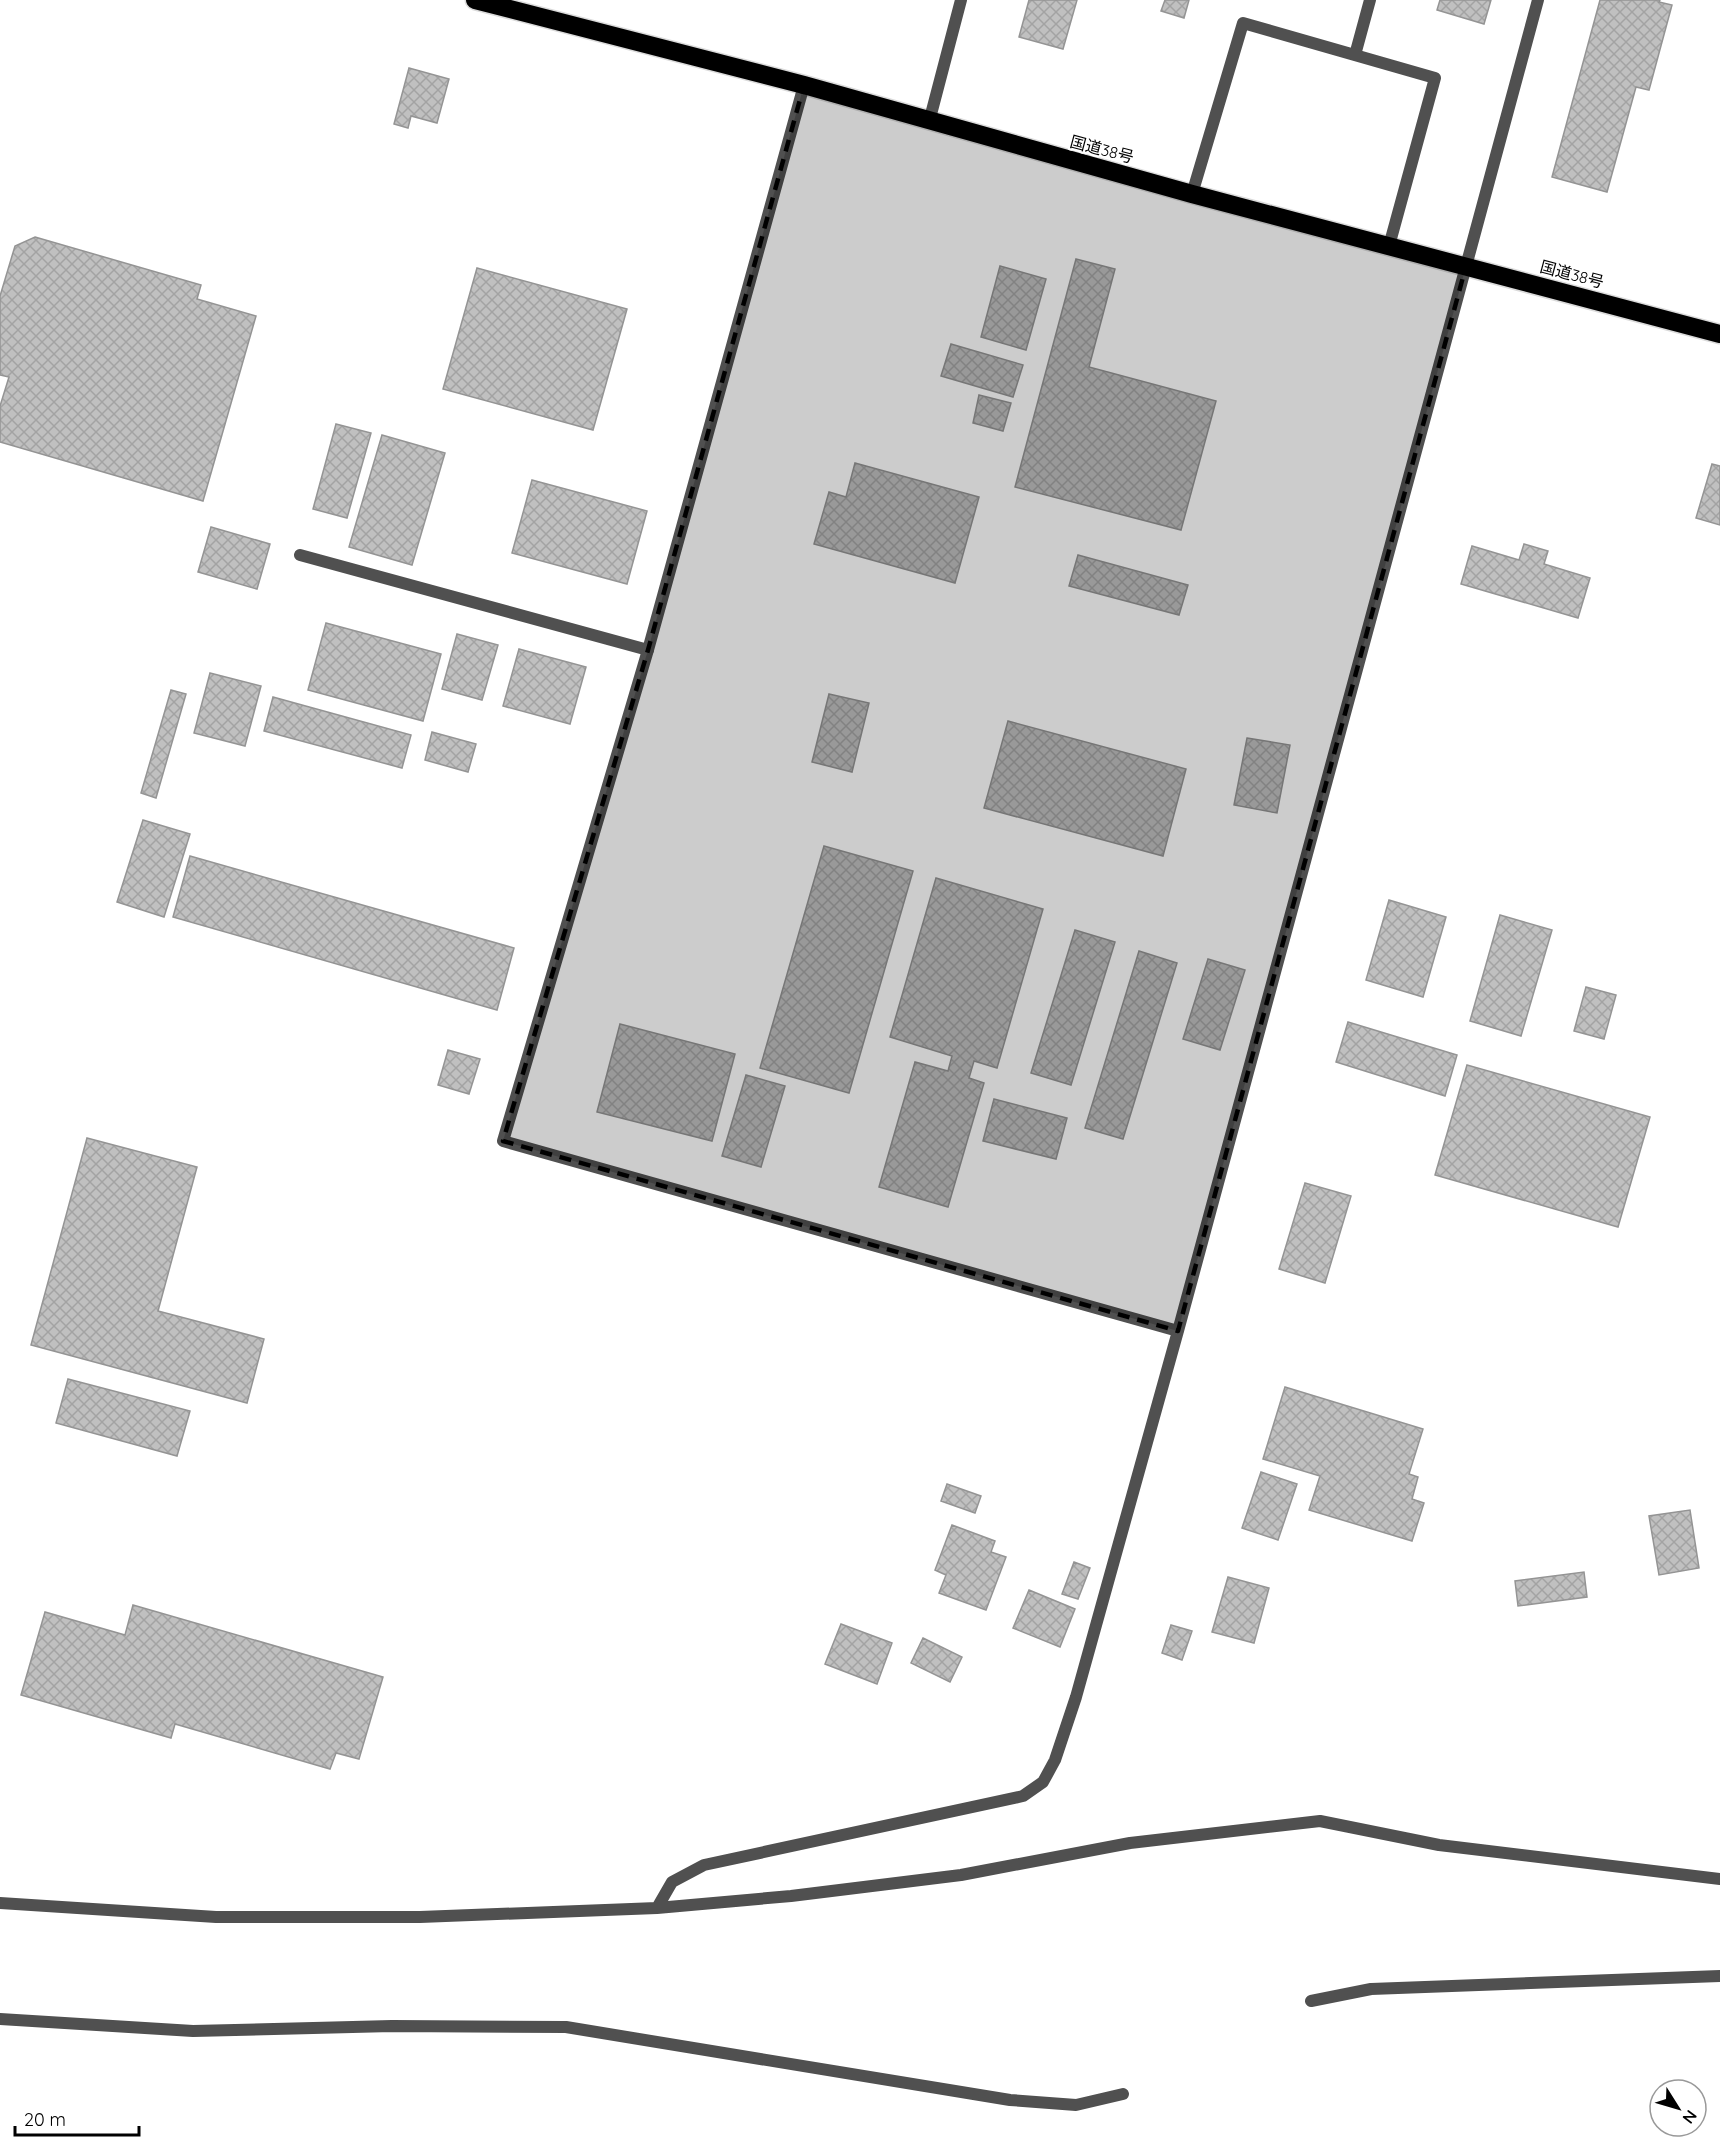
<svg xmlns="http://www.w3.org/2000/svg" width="1720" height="2150" viewBox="0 0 1720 2150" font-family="Quicksand,'Noto Sans JP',sans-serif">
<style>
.building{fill:url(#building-cross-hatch);stroke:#949494;stroke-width:1.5}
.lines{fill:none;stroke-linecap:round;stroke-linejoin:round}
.highway-casing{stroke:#dbdbdb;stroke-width:21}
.lane{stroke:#505050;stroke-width:12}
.street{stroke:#505050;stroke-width:12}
.highway{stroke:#000;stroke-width:18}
.marked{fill:#000;fill-opacity:0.2;stroke:#000;stroke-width:4.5;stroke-dasharray:12 8;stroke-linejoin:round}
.labels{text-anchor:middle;stroke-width:4.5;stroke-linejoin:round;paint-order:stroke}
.street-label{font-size:16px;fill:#000;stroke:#fff}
</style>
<defs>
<pattern id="building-cross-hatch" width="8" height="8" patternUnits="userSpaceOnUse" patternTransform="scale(1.5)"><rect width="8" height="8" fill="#c0c0c0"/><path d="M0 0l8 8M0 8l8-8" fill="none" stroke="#a3a3a3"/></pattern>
</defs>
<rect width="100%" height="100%" fill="#fff"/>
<!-- building -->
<path class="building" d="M1029,0H1077L1063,49L1019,37Z
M1165,0H1189L1184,18L1161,11Z
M1440,0H1491L1484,24L1437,10Z
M1600,0H1660L1659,2L1672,5L1649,90L1636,87L1607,192L1552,177Z
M409,68L449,79L437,123L411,116L408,128L394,124Z
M35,237L201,285L197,299L256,316L203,501L0,442V406L9,377L0,375V296L15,246Z
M1076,259L1115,269L1089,367L1216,401L1181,530L1015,487Z
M1000,266L1046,279L1026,350L981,337Z
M477,268L627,309L593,430L443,389Z
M951,344L1023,365L1013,397L941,376Z
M979,395L1011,403L1003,431L973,423Z
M336,424L371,433L347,518L313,509Z
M382,435L445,453L412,565L349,547Z
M855,463L979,497L955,583L814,544L829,492L846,497Z
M1712,464L1720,466V525L1696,518Z
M532,480L647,511L627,584L512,553Z
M211,527L270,544L257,589L198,572Z
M1524,544L1548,551L1544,564L1590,578L1578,618L1461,584L1472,546L1519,560Z
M1078,555L1188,585L1179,615L1069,586Z
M326,623L441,654L423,721L308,690Z
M457,634L498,645L482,700L442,689Z
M519,649L586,667L570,724L503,706Z
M210,673L261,686L245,746L194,733Z
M171,690L186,694L156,798L141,793Z
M829,694L869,703L852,772L812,762Z
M273,697L411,735L402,768L264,731Z
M1008,721L1186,769L1163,856L984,808Z
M432,732L476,744L468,772L425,760Z
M1247,738L1290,745L1277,813L1234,805Z
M143,820L190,834L164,917L117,902Z
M824,846L913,871L849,1093L760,1068Z
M190,856L514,948L497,1010L173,917Z
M936,878L1043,909L997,1068L974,1061L969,1078L984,1083L948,1207L879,1187L915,1062L948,1071L952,1056L890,1037Z
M1389,900L1446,917L1423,997L1366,980Z
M1500,915L1552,930L1521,1036L1470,1021Z
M1075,930L1115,942L1071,1085L1031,1073Z
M1139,951L1177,963L1123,1139L1085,1128Z
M1208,959L1245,970L1220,1050L1183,1039Z
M1586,987L1616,995L1604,1039L1574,1031Z
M1348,1022L1457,1055L1445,1096L1336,1062Z
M620,1024L735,1054L712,1141L597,1112Z
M448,1050L480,1059L469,1094L438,1085Z
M1467,1065L1650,1117L1618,1227L1435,1175Z
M746,1075L785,1086L761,1167L722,1156Z
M994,1099L1067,1118L1056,1159L983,1141Z
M87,1138L197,1167L158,1311L264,1339L247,1403L31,1345Z
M1305,1183L1351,1196L1325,1283L1279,1269Z
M68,1379L190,1411L177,1456L56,1423Z
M1285,1387L1423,1429L1409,1474L1418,1477L1412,1499L1424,1503L1412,1541L1309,1510L1320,1476L1263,1459Z
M1261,1472L1297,1484L1278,1540L1242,1528Z
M947,1484L981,1496L975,1513L941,1501Z
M1690,1510L1699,1568L1659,1575L1649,1516Z
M952,1525L995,1541L991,1552L1006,1557L986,1610L939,1593L946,1575L935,1570Z
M1074,1562L1090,1568L1078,1599L1062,1594Z
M1584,1572L1587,1597L1518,1606L1515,1581Z
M1228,1577L1269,1588L1254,1643L1212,1632Z
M1029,1590L1075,1609L1060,1647L1013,1628Z
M133,1605L383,1677L359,1759L336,1753L330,1769L175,1724L171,1738L21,1695L45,1612L125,1635Z
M841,1624L892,1643L877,1684L825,1664Z
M1171,1625L1192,1631L1182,1660L1162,1653Z
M923,1638L962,1657L950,1682L911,1663Z"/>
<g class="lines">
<!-- highway casing -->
<g class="highway-casing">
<path id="highway" d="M475,0L804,85L1192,194L1720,334"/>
</g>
<!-- lane -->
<path class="lane" d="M1355,55L1370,0
M1192,194L1243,23L1435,78L1389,246
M300,555L648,650
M1311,2001L1371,1989L1720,1976
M0,2019L193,2031L392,2026L566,2027L1010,2100L1076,2105L1123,2094"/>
<!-- street -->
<path class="street" d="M804,85L648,650L503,1141L1178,1331
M929,122L961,0
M0,1903L216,1917H420L657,1908L791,1896L961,1875L1130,1843L1320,1821L1439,1845L1720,1879
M657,1908L672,1882L704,1865L1023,1796L1043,1782L1055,1760L1076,1697L1178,1331L1538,0"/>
<!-- highway -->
<use href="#highway" class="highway"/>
</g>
<!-- marked area -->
<path class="marked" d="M804,85L1466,266L1178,1331L503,1141L648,650Z"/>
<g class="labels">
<!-- street labels -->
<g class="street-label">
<text transform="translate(1102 149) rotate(15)" y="6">国道38号</text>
<text transform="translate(1572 274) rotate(15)" y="6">国道38号</text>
</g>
</g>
<!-- north arrow -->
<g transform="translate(1678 2108) rotate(127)"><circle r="28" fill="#ffffff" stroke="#999999" stroke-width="1.5"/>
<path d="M0-4.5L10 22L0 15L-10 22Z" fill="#000000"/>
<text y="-9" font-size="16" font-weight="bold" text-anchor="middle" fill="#000000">N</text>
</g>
<!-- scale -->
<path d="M15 2126v9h124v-9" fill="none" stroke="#000000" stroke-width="3"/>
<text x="24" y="2126" font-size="18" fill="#000000" stroke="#ffffff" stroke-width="4.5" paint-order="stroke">20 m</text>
</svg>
